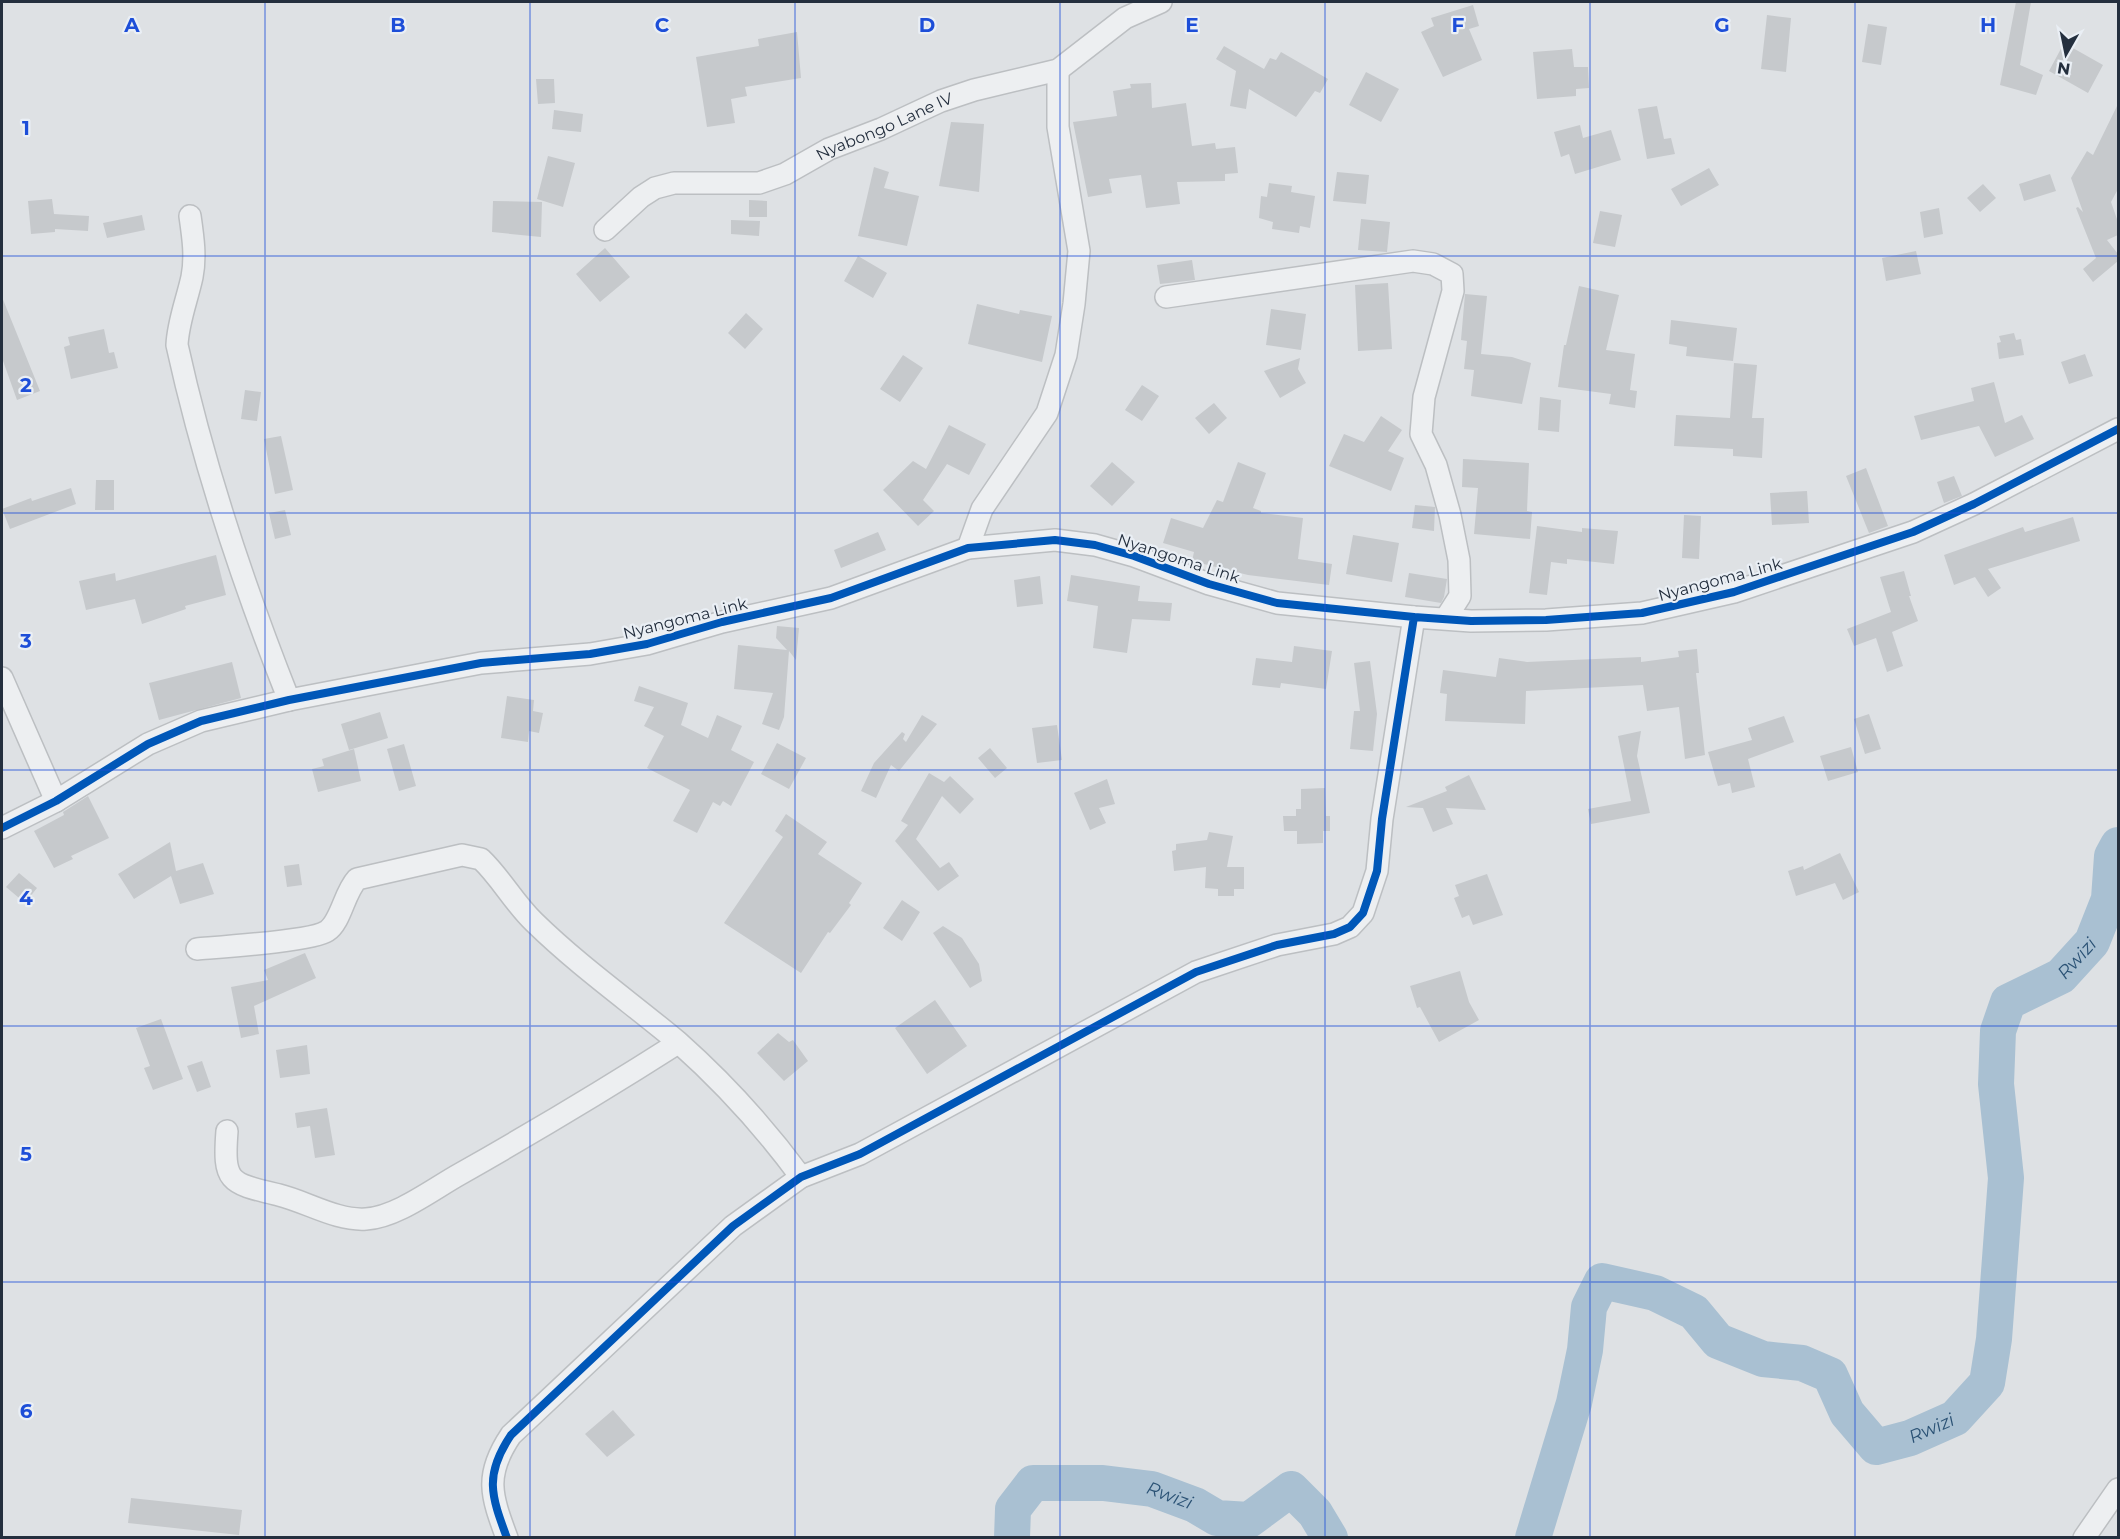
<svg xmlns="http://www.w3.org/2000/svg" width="2120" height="1539" viewBox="0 0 2120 1539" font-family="Montserrat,sans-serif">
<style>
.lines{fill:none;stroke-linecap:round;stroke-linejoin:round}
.river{stroke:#a9c0d2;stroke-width:36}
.building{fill:#c6c9cc}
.street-casing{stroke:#bcbfc2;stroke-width:24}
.street{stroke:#edeff1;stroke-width:21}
.cycleway-casing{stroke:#eaeff5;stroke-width:11}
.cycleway{stroke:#0057b8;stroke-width:8}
.grid{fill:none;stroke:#1d4ed8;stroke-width:1.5;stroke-opacity:0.55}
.labels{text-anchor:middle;stroke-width:4.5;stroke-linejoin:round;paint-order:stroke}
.street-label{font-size:16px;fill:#242f3e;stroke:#eaeff5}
.water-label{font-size:18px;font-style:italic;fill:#2b5275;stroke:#eaeff5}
.grid-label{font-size:20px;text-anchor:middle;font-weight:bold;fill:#1d4ed8;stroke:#eaeff5;stroke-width:4.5;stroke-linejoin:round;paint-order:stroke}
</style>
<rect width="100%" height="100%" fill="#dee1e4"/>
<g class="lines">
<!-- river -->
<g class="river">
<path id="s1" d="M1012,1538L1013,1509L1033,1483H1103L1152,1489L1195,1505L1217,1518L1249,1520L1291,1489L1315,1513L1330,1538"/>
<path id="s2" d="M1533,1538L1574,1403L1585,1350L1589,1307L1602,1281L1655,1293L1694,1312L1718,1341L1763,1359L1802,1363L1830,1375L1847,1413L1876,1447L1910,1438L1955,1418L1987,1383L1994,1339L2006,1178L1996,1084L1998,1031L2008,1002L2061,976L2092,942L2109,899L2112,856L2118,845"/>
</g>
</g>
<!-- building -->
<path class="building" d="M2016,2H2031L2020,65L2043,75L2036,95L2000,85Z
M1473,5L1479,26L1469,29L1482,60L1443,77L1421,32L1434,26L1431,18Z
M1767,15L1791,18L1786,72L1761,69Z
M1868,24L1887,27L1881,65L1862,62Z
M797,32L801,78L745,87L747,96L731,99L735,123L707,127L696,57L759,46L758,39Z
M2064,43L2103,65L2088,93L2049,71Z
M1224,46L1264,69L1270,58L1276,60L1281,52L1328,79L1320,93L1315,91L1296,117L1249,89L1246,109L1230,106L1236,71L1216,59Z
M1572,49L1574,67H1588L1589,88L1576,89V96L1537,99L1533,52Z
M1366,72L1399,89L1381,122L1349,105Z
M536,79H554L555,103L538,104Z
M1151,83L1152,108L1186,103L1192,146L1215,143L1216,149L1235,147L1238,173L1225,174V181L1177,182L1180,204L1146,208L1141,175L1109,179L1112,193L1088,197L1073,122L1117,116L1113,91L1131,88L1130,84Z
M2118,104V189L2111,202L2118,222V235L2107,240L2118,254V261L2093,282L2083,269L2096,258L2076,208L2078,207L2083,212L2071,178L2087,151L2093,155Z
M1657,106L1664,139L1671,138L1675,154L1647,159L1638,109Z
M554,110L583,114L581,132L552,129Z
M951,122L984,124L979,192L939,186Z
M1580,125L1583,138L1611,130L1621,160L1575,174L1569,154L1561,157L1554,132Z
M548,156L575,163L563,207L537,199Z
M874,167L889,172L884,188L919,196L907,246L858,236Z
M1709,168L1719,185L1681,206L1671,189Z
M1337,172L1369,175L1366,204L1333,201Z
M2050,174L2056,191L2024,201L2019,184Z
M1269,183L1292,186L1291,192L1315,196L1310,228L1300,226L1299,233L1272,229L1273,222L1259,218L1261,196L1267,197Z
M1983,184L1996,198L1980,212L1967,198Z
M52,199L54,214L89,216L88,231L55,229V232L31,234L28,201Z
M749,200L767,201V217H749Z
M493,201L542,202L541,237L492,232Z
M1939,208L1943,234L1924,238L1920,212Z
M1600,211L1622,215L1615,247L1593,243Z
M142,215L145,230L107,238L103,223Z
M1361,219L1390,222L1387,252L1358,250Z
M731,220L760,221L759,236L731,234Z
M605,248L630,277L600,302L576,274Z
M1916,251L1921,274L1886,281L1882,258Z
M858,256L887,273L873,298L844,281Z
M1192,260L1195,280L1160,284L1157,265Z
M1388,283L1392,349L1358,351L1355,285Z
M1579,286L1619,295L1606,350L1635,354L1630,390L1637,391L1635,408L1609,404L1611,394L1558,387L1564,345H1566Z
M1465,294L1487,296L1481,354L1512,357L1531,363L1522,404L1471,396L1474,370L1464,369L1467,341L1461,340Z
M2,297L40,391L17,400L2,358Z
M977,304L1019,314L1020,310L1052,316L1042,362L968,344Z
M1271,309L1306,314L1301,350L1266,345Z
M746,313L763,329L745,349L728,333Z
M1671,320L1737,328L1733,361L1686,356L1687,347L1669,344Z
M104,329L109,353L114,352L118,368L71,379L64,347L70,345L68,337Z
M2014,333L2016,340L2021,339L2024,355L1999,359L1997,343L2001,342L1999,336Z
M2085,354L2093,376L2069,384L2061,362Z
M903,355L923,368L900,402L880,389Z
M1300,358L1298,369L1306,383L1280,398L1264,371Z
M1734,363L1757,365L1752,418H1764L1762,458L1733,456V449L1674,446L1676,415L1730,418Z
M1994,382L2005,423L2022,415L2034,439L1995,457L1979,426L1921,440L1914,416L1974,401L1971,388Z
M1142,385L1159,396L1142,421L1125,410Z
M245,390L261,392L257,421L241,419Z
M1540,397L1561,400L1559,432L1538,430Z
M1214,403L1227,418L1209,434L1195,418Z
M1381,416L1402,430L1388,451L1404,458L1391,491L1329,466L1344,434L1364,442Z
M949,425L986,444L969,475L947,464L923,500L934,511L918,526L883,490L913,461L926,469Z
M281,436L293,490L275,494L264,439Z
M1463,459L1529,463L1527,511L1532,512L1530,539L1474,534L1478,488L1462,487Z
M1112,462L1135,482L1112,506L1090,486Z
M1238,462L1266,473L1253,508L1261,511V513L1303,518L1298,559L1332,564L1329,585L1248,575L1192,561L1194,552L1163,543L1171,518L1203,528L1217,500L1223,502Z
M1866,468L1888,526L1869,533L1846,476Z
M1954,476L1962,496L1944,503L1937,482Z
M96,480H114V510H95Z
M71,488L76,504L10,529L2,509L31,498L32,501Z
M1807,491L1809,523L1772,525L1770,493Z
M1415,505L1435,507L1434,531L1412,528Z
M285,510L291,535L275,539L269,513Z
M1684,515L1701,516L1699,559L1682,558Z
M2073,517L2080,541L1988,569L2001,588L1988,597L1975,577L1954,585L1944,555L2023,527L2025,532Z
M1537,526L1582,532V528L1618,531L1614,564L1567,559V564L1551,562L1547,595L1529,593Z
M878,532L886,550L841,568L834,550Z
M1353,535L1399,543L1392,582L1346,574Z
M216,555L226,595L185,606L186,609L142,624L135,599L86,610L79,581L115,573L116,581Z
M1904,571L1911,596H1909L1918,621L1892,632L1903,666L1887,672L1876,638L1854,646L1847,629L1891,612L1880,577Z
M1409,573L1447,579L1444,597L1441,603L1405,597Z
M1071,575L1140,586L1138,601L1172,603L1170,621L1132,619L1127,653L1093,648L1098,606L1067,601Z
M1040,576L1043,604L1017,607L1014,580Z
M777,626L799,628L796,660L789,651L784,717L779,730L762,724L773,693L734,689L738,645L787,650L776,638Z
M1294,646L1332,651L1326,689L1281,683L1280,688L1252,685L1256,658L1292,662Z
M1697,649L1699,673H1696L1705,755L1685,759L1679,707L1647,711L1643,685L1526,691L1525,724L1445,721L1447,694L1440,693L1443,670L1496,677L1499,658L1527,662L1641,657V662L1679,657L1678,651Z
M1370,661L1377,714L1373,751L1350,749L1354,711H1360L1354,663Z
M232,662L241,698L159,720L149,683Z
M639,686L688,703L681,725L708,738L717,715L742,726L731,750L754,762L731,806L723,801L720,806L713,802L697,833L673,821L690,790L647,768L664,736L644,726L654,707L634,701Z
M507,696L534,700L533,711L543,713L539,733L529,731L528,742L501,738Z
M380,712L388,738L349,750L341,724Z
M1869,714L1881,749L1865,754L1854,719Z
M922,715L937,724L899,771L891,765L876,798L861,791L874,763L902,732L905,734L903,739L906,742Z
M1784,716L1794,742L1748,759L1755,787L1732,793L1730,783L1718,786L1708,752L1752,740L1748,728Z
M1057,725L1062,760L1037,763L1032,728Z
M1641,731L1637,756L1650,813L1591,824L1588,809L1631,801L1618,736Z
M777,743L806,758L789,789L761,774Z
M404,744L416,786L399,791L387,749Z
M1851,747L1858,772L1828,781L1820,756Z
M990,748L1007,768L995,778L978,758Z
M354,749L361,781L318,792L312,769L324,766L322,759Z
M929,773L944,782L950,776L974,799L960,814L942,796L916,839L940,868L949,862L959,876L938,891L895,841L908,825L901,821Z
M1469,775L1486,810L1446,808L1453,824L1433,832L1423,808L1406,807L1447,791L1445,787Z
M1107,779L1115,804L1099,808L1106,823L1090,830L1074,793Z
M1325,788L1326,816H1330V831H1323V843L1297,844V831H1284L1283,816H1296V809H1301V789Z
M88,796L109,838L71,856L73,859L54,868L34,831L64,815L63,812Z
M786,814L827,842L818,854L862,883L849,903L851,905L830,933L828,932L801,973L724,923L783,837L775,831Z
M1209,832L1233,836L1227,867H1244V889H1234V896H1218V889L1205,888L1206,867L1174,871L1172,851L1176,850V844L1207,840Z
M170,842L176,871L203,863L214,894L180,904L171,876L134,899L118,874Z
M1840,853L1859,892L1843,900L1835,883L1796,896L1788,871L1803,866L1804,870Z
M299,864L302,885L287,887L284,866Z
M19,873L37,888L25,903L6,887Z
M1487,874L1503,915L1473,925L1469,915L1462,918L1454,898L1459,896L1455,885Z
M902,900L920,912L902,941L883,928Z
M943,926L962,938L979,964L982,981L970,988L933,933Z
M305,953L316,978L254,1006L259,1034L241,1038L231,987L268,980L264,970Z
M1460,971L1469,1002L1479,1020L1439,1042L1420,1007L1417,1008L1410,986Z
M935,1000L967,1046L927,1074L895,1028Z
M161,1019L183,1079L153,1090L144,1068L150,1066L136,1028Z
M778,1033L789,1042L793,1040L808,1061L784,1081L757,1053Z
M307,1045L310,1074L280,1078L276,1050Z
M202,1061L211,1087L197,1092L187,1066Z
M327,1108L335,1155L315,1158L310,1126L297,1128L295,1113Z
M613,1410L635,1435L607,1457L585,1434Z
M131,1498L242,1510L239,1535L128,1523Z"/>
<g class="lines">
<!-- street casing -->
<g class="street-casing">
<g id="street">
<path d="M190,216C193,237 196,257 192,277C187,300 178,322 177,345C204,468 243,584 289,700"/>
<path id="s3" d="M605,230L641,197L655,188L674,183H759L785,174L829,149L881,129L941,101L974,90L1058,70L1125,18L1161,2"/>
<path d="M1166,297L1413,261L1433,264L1452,274L1453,291L1424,397L1421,434L1436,465L1450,515L1459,560L1460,596L1446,618"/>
<path d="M968,548L982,509L1047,413L1066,355L1074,304L1079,251L1058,127V70"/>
<path d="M2,678L56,801"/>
<path d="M2,828L56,801L148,744L201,721L289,700L481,663L590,654L647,644L722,622L831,598L968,548L1055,540L1095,545L1134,556L1209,584L1277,603L1414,617L1471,621L1546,620L1642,613L1734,592L1913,532L1974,504L2118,429"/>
<path d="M197,949C220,947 313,941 327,931C341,922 344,893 357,879L462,855L481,859C501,878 514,903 534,922C579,966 630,1002 678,1042C723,1082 765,1128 801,1177"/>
<path d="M227,1131C223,1183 229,1183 279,1195C307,1202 337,1221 366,1219C397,1217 433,1189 460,1174C534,1132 606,1089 678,1043"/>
<path d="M507,1538C491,1495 484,1475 511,1435L733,1226L801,1177L860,1154L1196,972L1277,945L1334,934L1350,927L1363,913L1377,871L1382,819L1414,617"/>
<path d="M2084,1538L2118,1489"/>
</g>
</g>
<!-- street -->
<use href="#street" class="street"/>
<!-- cycleway casing -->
<g class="cycleway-casing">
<path id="cycleway" d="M2,828L56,801L148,744L201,721L289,700L481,663L590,654L647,644L722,622L831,598L968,548L1055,540L1095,545L1134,556L1209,584L1277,603L1414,617L1471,621L1546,620L1642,613L1734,592L1913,532L1974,504L2118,429
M507,1538C491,1495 484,1475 511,1435L733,1226L801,1177L860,1154L1196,972L1277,945L1334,934L1350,927L1363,913L1377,871L1382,819L1414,617"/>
</g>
<!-- cycleway -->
<use href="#cycleway" class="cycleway"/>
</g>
<!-- grid -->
<path class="grid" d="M265,2V1538M530,2V1538M795,2V1538M1060,2V1538M1325,2V1538M1590,2V1538M1855,2V1538M2,256H2118M2,513H2118M2,770H2118M2,1026H2118M2,1282H2118"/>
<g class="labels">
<!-- street labels -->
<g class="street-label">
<text dy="6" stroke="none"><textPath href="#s3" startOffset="308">Nyabongo Lane IV</textPath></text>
<text transform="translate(1179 558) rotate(18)" y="6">Nyangoma Link</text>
<text transform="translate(1720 579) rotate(-15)" y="6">Nyangoma Link</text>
<text transform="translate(685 618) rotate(-14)" y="6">Nyangoma Link</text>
</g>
<!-- water labels -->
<g class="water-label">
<text dy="6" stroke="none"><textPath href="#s2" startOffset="1206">Rwizi</textPath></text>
<text dy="6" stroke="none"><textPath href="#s2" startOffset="666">Rwizi</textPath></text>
<text dy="6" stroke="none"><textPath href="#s1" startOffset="200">Rwizi</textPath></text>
</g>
</g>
<g class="grid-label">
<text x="132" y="32">A</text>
<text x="398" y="32">B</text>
<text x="662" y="32">C</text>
<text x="927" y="32">D</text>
<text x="1192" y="32">E</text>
<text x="1458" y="32">F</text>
<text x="1722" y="32">G</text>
<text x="1988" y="32">H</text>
<text x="26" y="135">1</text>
<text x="26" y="392">2</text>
<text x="26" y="648">3</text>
<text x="26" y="905">4</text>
<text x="26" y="1161">5</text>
<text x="26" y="1418">6</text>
</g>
<!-- border -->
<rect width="2120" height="1539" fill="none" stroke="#242f3e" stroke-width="6"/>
<!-- north arrow -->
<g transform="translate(2066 54) rotate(189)" stroke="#eaeff5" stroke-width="4.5" paint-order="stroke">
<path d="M0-4.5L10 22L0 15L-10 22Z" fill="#242f3e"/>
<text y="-9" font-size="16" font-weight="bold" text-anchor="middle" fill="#242f3e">N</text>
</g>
</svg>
